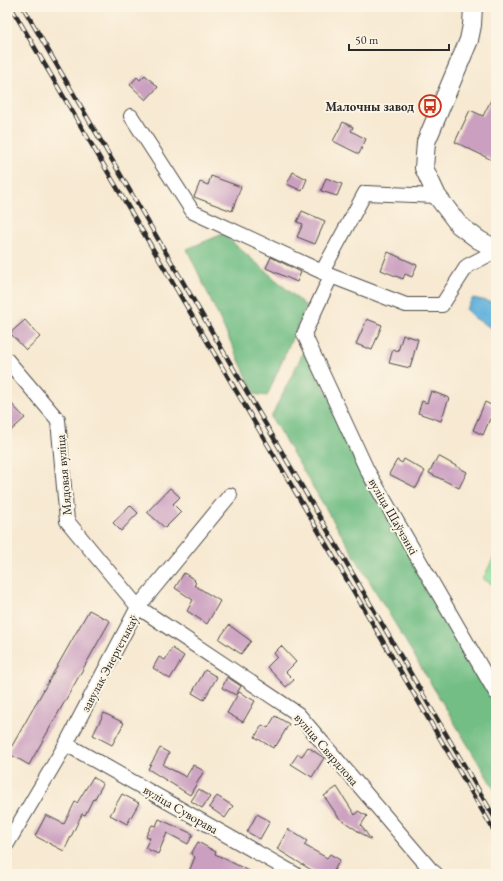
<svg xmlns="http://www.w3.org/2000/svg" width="503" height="881" viewBox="0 0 503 881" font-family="'EB Garamond',serif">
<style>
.green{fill:#8edf9e;stroke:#5c8564}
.forest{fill:#72be85;stroke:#4e7458}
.water{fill:#60b1db;stroke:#466e83}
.building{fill:#ca9fc0}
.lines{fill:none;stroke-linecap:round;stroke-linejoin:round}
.minor-casing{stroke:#4a4844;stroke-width:16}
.tertiary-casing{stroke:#4a4844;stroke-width:20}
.minor{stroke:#fff;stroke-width:14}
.tertiary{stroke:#fff;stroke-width:18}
.rail-casing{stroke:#2b2b2b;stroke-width:4.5}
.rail{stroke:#fcf5e5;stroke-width:3;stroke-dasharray:9;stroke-linecap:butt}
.labels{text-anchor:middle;stroke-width:4;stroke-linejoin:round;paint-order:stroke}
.poi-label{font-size:13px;font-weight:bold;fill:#2b2b2b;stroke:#fcf5e5;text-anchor:end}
.street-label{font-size:13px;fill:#2b2b2b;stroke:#fcf5e5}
</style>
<rect width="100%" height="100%" fill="#fcf5e5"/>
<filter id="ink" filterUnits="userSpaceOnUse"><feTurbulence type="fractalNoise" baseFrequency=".025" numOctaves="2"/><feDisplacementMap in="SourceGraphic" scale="8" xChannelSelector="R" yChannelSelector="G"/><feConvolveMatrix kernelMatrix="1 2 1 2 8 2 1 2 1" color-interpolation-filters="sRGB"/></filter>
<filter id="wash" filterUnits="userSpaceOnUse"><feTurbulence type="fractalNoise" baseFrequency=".012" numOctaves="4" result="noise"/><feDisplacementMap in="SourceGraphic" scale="16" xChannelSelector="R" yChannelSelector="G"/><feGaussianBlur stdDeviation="0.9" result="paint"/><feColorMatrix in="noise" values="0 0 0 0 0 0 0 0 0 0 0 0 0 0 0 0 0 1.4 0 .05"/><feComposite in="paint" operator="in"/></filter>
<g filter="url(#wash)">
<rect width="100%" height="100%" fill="#f7e9d2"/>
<!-- green -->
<path class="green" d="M496,553V586L483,579Z"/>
<!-- forest -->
<path class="forest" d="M223,234L306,306L267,396L255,394L187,249Z
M304,351L496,700V792L271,417Z"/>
<!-- water -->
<path class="water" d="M473,298L496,303V331L473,317L466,309Z"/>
<g id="blocks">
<!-- building -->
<path class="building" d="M145,75L158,87L146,100L130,85L137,77L140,80Z
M496,90V162L455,142L470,110L483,116Z
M343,122L353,127L351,131L366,139L359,154L333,141Z
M293,172L307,179L302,191L287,184Z
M211,176L241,187L232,211L194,197L200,182L208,185Z
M326,178L342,184L337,196L321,191Z
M302,211L325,221L315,244L297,237L303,224L297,222Z
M388,252L417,265L412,277L405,274L403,279L381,270Z
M271,257L301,272L297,282L266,268Z
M367,319L382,325L372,350L356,344Z
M25,320L40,337L26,350L10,333Z
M403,335L418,339L410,368L389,363L393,349L398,351Z
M431,391L449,398L441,421L418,413L422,401L427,403Z
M7,399L25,418L7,434Z
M485,402L495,407L483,435L473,430Z
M438,456L467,472L459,488L429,473Z
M404,459L425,471L416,488L389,474L397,460L402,463Z
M170,488L180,497L173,504L181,512L165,528L147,512Z
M130,505L138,513L121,531L113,523Z
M184,573L195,580L194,581L196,583L194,585L220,601L207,624L187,611L193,600L175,588Z
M89,610L110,621L29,765L8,753Z
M229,625L251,641L241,654L219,639Z
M281,646L296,662L286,672L294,680L286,687L267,667L277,657L274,653Z
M172,648L184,656L170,679L153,668L159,657L165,660Z
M205,670L217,677L204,700L192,693Z
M227,677L241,686L236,695L222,688Z
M239,692L255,701L243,722L227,713Z
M104,713L124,723L112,745L93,735Z
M275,716L289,724L276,746L275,745L273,748L255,737L262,725L268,728Z
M308,747L324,758L312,777L291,764L298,754L302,756Z
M160,748L169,753L163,765L186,777L193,765L204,771L190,795L148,769Z
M93,777L103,784L94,800L93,799L85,815L82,814L64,851L35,836L46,815L64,824L75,802L77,803Z
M337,787L355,815L358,811L367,816L361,825L371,840L339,818L324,796Z
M199,789L210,797L202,808L191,801Z
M122,794L139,803L127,824L110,815Z
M217,796L233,806L225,818L209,807Z
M257,814L270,821L260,839L247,832Z
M159,819L193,834L188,844L167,833L158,854L145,848L150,838L146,836L152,825L156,826Z
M288,829L307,841L304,845L327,858L330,854L340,860L332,874H318L277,849Z
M198,842L216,852L215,854L255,874H188L195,857L191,854Z"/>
</g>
</g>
<g filter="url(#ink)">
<use href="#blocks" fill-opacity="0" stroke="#4a4844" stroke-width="1"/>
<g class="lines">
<!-- minor casing -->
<g class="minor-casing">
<path id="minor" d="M131,116L193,212L331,276L406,305H442L467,266L496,251
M322,272L365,193L437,196
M331,276L304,334L367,470L496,693
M7,360L58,420L67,521L138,607L298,714L431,870L436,874
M66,744L295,874
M7,844L66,744L138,607L230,495"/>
</g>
<!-- tertiary casing -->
<g class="tertiary-casing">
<path id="tertiary" d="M473,7L472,25L469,40L426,142L424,168L437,196L459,225L479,240L496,249"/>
</g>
<!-- minor -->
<use href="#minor" class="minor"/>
<!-- tertiary -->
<use href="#tertiary" class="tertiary"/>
<!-- rail casing -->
<g class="rail-casing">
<path id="rail" d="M11,7L496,834
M23,7L496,820"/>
</g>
<!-- rail -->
<use href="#rail" class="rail"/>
</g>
</g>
<!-- icons -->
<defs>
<g id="bus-ring" transform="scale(1.15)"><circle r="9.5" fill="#fcf5e5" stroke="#c8321e" stroke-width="1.5"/><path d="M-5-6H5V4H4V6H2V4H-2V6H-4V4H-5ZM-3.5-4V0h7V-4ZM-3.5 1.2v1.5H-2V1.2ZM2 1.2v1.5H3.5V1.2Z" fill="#c8321e"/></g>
</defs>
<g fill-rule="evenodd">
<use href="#bus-ring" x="430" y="106"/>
</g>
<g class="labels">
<!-- poi labels -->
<g class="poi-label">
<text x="414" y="111">Малочны завод</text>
</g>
<!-- street labels -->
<g class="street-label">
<text transform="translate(63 475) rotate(-95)" y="5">Мядовая вуліца</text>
<text transform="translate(394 516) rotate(60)" y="5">вуліца Шаўчэнкі</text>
<text transform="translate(109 663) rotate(-62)" y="5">завулак Энергетыкаў</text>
<text transform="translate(327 749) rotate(49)" y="5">вуліца Свярдлова</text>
<text transform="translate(181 809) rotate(30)" y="5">вуліца Суворава</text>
</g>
</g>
<!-- margin -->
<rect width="503" height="881" fill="none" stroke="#fcf5e5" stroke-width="24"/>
<!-- scale -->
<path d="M349 44v6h100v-6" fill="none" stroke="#2b2b2b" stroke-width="2"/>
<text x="355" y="44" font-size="12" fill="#2b2b2b" stroke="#fcf5e5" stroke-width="3" paint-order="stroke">50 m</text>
</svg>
